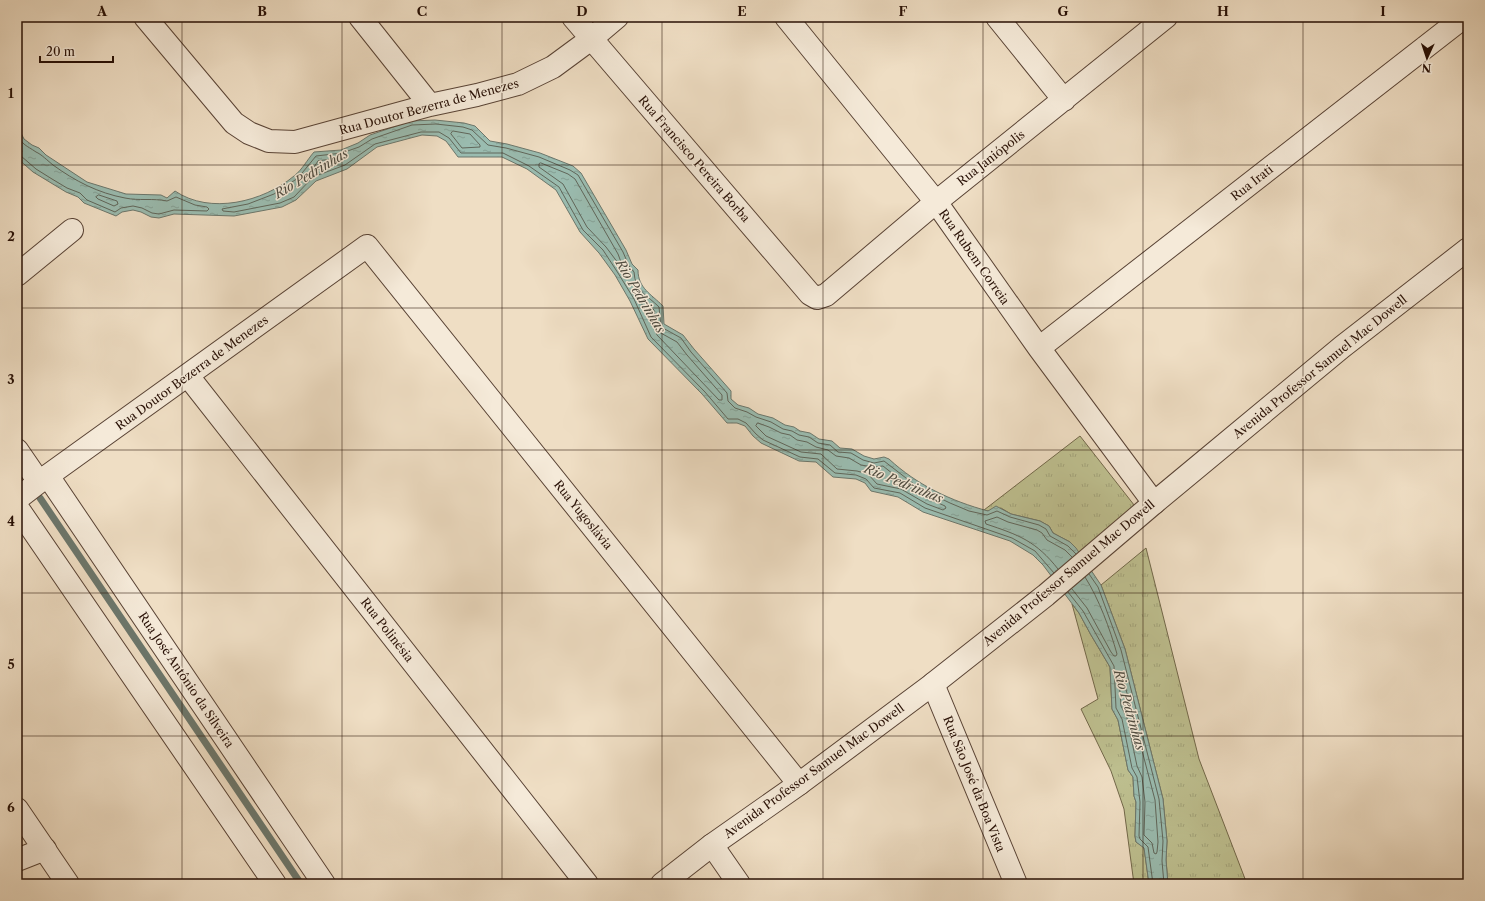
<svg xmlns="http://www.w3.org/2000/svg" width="1485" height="901" viewBox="0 0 1485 901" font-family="'Libre Caslon Text',serif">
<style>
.grass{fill:url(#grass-tufts);stroke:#72684a}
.water{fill:url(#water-ripples);stroke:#6c776c}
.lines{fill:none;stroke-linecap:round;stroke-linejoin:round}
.shore{stroke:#60665a;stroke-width:1}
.stream{stroke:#6c776c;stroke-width:7}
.minor-casing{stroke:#594335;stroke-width:24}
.tertiary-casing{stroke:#594335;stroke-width:24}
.minor{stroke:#f5ead9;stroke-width:22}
.tertiary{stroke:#f5ead9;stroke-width:22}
.grid{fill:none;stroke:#270f05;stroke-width:1;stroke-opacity:0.55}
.labels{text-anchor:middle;stroke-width:3;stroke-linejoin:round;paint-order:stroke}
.street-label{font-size:12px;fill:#270f05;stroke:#f5ead9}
.water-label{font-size:13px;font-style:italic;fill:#4f4c41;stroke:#f5ead9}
.neatline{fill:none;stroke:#270f05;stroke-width:1.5}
.grid-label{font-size:13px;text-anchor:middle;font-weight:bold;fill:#270f05}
</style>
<defs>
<pattern id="grass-tufts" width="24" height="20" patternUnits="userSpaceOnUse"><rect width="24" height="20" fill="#bec090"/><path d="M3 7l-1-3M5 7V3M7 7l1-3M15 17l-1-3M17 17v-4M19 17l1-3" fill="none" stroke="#a3a47b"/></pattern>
<pattern id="water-ripples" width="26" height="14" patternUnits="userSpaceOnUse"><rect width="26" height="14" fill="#9abcb0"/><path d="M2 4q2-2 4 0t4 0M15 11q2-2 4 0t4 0" fill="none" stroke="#85a096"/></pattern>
</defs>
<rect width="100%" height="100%" fill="#efdec4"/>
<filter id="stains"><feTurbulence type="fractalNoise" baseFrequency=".005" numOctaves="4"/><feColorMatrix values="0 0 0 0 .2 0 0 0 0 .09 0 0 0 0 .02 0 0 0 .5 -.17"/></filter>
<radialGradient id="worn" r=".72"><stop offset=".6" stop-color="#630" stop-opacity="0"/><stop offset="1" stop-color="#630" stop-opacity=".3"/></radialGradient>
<!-- grass -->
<path class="grass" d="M1080,436L1138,510L1083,558L1070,542L1053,533L1049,526L1040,521L1011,514L1001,508L988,511L984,510Z
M1146,548L1199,759L1247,884H1168L1166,860L1167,841L1163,799L1125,649L1101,585Z
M1072,604L1079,613L1091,635L1110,667L1112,709L1118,720L1128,770L1133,777L1134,796L1136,802L1135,836L1136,842L1144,847L1149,884H1134L1124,809L1111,771L1081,709L1098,699Z"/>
<!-- water -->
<path class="water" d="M435,120L464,123L475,126L490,141L507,144L540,153L573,166L581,173L626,250L632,264L638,270C638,288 651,294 663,306L664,324L683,335L694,349L731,391V399L738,405L749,408L758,414L773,418L785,425L794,427L800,431L810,433L819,439L832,441L840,448L852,449L864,456L874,459L884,457L889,459C917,485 951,501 988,511L996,506L1011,514L1040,521L1049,526L1053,533L1070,542L1076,548L1101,585L1125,649L1163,799L1167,841L1166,860L1168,884H1149L1144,848L1136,842L1135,836L1136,802L1134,796L1133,777L1128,770L1118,720L1112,709L1110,667L1091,635L1079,613L1043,565L1033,555L1010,541L923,512L898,497L871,491L865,483L856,479L833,477L816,462L799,461L761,443L753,436L745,426L737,423H727L702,394L648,339L630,301L615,275L599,253L580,232L556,190L527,169L502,157H458L446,141L437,136L422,135L377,147L347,169L316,181L296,200L282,207L234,216L174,214L159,218L151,217L141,212L133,210L122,212L116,216L84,203L78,197L66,192L33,172L17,158V125L24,139L32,145L39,148L46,155L87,182L126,194L161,195L167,198L175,191C210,215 263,202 294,176C302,170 307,160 314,152L341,150L358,143L370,135L411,121Z"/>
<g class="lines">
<!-- shore -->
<path class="shore" d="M453,131L470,134L480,145V147L462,148L451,134Z
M17,134C23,146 26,145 36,152C41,154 48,161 53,165C75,181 98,193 125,198C139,201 153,198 167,201L176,197L195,205L207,207L209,209L207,211L174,210L159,214L152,213L142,208L133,206L121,208L115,212L87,200L80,193L67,188L52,179L36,169L21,156H17
M337,159L339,161L337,163L314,171L312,170L318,161Z
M541,163L568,174L575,179L618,254L621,262V264L618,263L606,247L587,227L563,184L539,167V164Z
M99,195L117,201L118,204L114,206L98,199L96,197Z
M642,299L654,310L655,324L654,325L651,324L641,302Z
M657,332H659L677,342L687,355L722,395V400H719L657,335Z
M758,423L769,427L781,433L790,435L797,440L807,442L816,447L828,450L836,456L849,458L861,465L873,467L883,466L912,489L925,497L945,506L946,508L943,510L927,504L901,489L877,484L868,474L857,471L837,469L821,454L801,452L766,436L756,426Z
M1058,569C1036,541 1019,535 986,524L985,521L997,517L1008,522L1037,530L1042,533L1047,540L1065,550L1072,557
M1054,573L1035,551L1012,538L925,508L900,493L874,488L866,479L856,475L835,473L818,459L800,457L763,440L756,434L746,423L738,419H728L705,392L651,337L634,299L618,273L603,250L583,230L559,187L529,166L503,153H461L449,138L439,132H421L375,144L345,165L313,177L294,197L280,203L234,212L223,211L222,209L248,204L274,194L298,178L316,156L342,153L359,147L372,139L412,125L436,124L463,127L472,130L488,145L506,148L539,157L570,170L578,175L623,252L629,266L634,272C635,291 647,295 659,307L661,327L681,338L691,352L727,393L728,401L735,408L747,412L756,417L771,422L783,429L792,431L799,435L809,437L818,443L830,445L838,452L851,453L863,460L874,463L884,461L915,485L927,492L950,503L969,511L987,515L997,511L1010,517L1039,525L1046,529L1050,536L1068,546L1076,554
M1089,574L1098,587L1121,650L1159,799L1163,841L1162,861L1164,884
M1072,589L1087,608L1111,652L1114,656H1116L1117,654C1110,629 1099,599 1085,577
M1068,592L1083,611L1114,666L1116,708L1122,719L1132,768L1137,777L1140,802L1139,836L1140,839L1148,847L1153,884
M1121,677L1123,678L1155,800L1158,842L1157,852L1156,854L1154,853L1152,843L1144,835L1145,802L1142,777L1137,766L1127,718L1121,706L1119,679Z"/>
<!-- stream -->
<path class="stream" d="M40,498L301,884"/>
<!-- minor casing -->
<g class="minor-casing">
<path id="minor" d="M145,17L234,123L249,133L269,141L295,142L430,105L477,95L518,84L553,67L591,39L617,17
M360,17L430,105
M573,17L810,294L817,298L826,295L936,202L1166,17
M786,17L936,202L1039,348L1154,503
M997,17L1064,100
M17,275L72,230
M1039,348L1464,17
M188,376L587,884
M17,450L39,482
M48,476L324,884
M17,499L39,482L367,246L799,784
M17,507L275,884
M933,684L1016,884
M712,845L739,884
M17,860L45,849"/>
</g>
<!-- tertiary casing -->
<g class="tertiary-casing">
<path id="tertiary" d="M17,809L68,884
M662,884L712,845L799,784L933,684L1046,595L1154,503L1342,347L1468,249"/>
</g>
<!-- minor -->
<use href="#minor" class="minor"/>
<!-- tertiary -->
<use href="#tertiary" class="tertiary"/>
</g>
<!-- grid -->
<path class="grid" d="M182,17V884M342,17V884M502,17V884M662,17V884M823,17V884M983,17V884M1143,17V884M1303,17V884M17,165H1468M17,308H1468M17,450H1468M17,593H1468M17,736H1468"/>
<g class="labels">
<!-- street labels -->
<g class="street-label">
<text transform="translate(429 107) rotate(-15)" y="4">Rua Doutor Bezerra de Menezes</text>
<text transform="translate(991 158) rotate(-38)" y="4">Rua Janiópolis</text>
<text transform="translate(694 159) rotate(49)" y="4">Rua Francisco Pereira Borba</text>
<text transform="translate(1252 183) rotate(-38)" y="4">Rua Irati</text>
<text transform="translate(974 257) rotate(55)" y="4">Rua Rubem Correia</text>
<text transform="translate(1320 367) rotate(-39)" y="4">Avenida Professor Samuel Mac Dowell</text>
<text transform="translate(192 373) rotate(-36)" y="4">Rua Doutor Bezerra de Menezes</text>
<text transform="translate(583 515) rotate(51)" y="4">Rua Yugoslávia</text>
<text transform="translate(1069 573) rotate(-40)" y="4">Avenida Professor Samuel Mac Dowell</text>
<text transform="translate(387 630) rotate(52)" y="4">Rua Polinésia</text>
<text transform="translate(186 680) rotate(56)" y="4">Rua José Antônio da Silveira</text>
<text transform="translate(814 771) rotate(-36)" y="4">Avenida Professor Samuel Mac Dowell</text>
<text transform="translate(974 784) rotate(68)" y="4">Rua São José da Boa Vista</text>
</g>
<!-- water labels -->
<g class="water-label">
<text transform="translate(311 173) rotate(-31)" y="5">Rio Pedrinhas</text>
<text transform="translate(641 296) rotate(59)" y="5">Rio Pedrinhas</text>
<text transform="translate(904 483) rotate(22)" y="5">Rio Pedrinhas</text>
<text transform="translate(1130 710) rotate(74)" y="5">Rio Pedrinhas</text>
</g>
</g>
<!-- margin -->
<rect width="1485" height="901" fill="none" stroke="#efdec4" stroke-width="44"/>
<!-- north arrow -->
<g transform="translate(1427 58) rotate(183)" stroke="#f5ead9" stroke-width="3" paint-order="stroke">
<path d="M0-3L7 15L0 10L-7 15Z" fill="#270f05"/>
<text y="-6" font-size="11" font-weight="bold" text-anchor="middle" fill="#270f05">N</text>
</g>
<!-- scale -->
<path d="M40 56v6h73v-6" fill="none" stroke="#270f05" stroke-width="2"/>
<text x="46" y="56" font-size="12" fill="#270f05" stroke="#f5ead9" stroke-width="3" paint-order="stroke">20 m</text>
<rect x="22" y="22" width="1441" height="857" class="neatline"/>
<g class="grid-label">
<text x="102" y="16">A</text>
<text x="262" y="16">B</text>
<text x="422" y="16">C</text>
<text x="582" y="16">D</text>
<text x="742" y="16">E</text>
<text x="903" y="16">F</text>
<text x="1063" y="16">G</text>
<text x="1223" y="16">H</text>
<text x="1383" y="16">I</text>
<text x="11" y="98">1</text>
<text x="11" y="241">2</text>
<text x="11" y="384">3</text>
<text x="11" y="526">4</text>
<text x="11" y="669">5</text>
<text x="11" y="812">6</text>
</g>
<rect width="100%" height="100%" filter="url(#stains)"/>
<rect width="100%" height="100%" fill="url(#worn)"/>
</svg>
